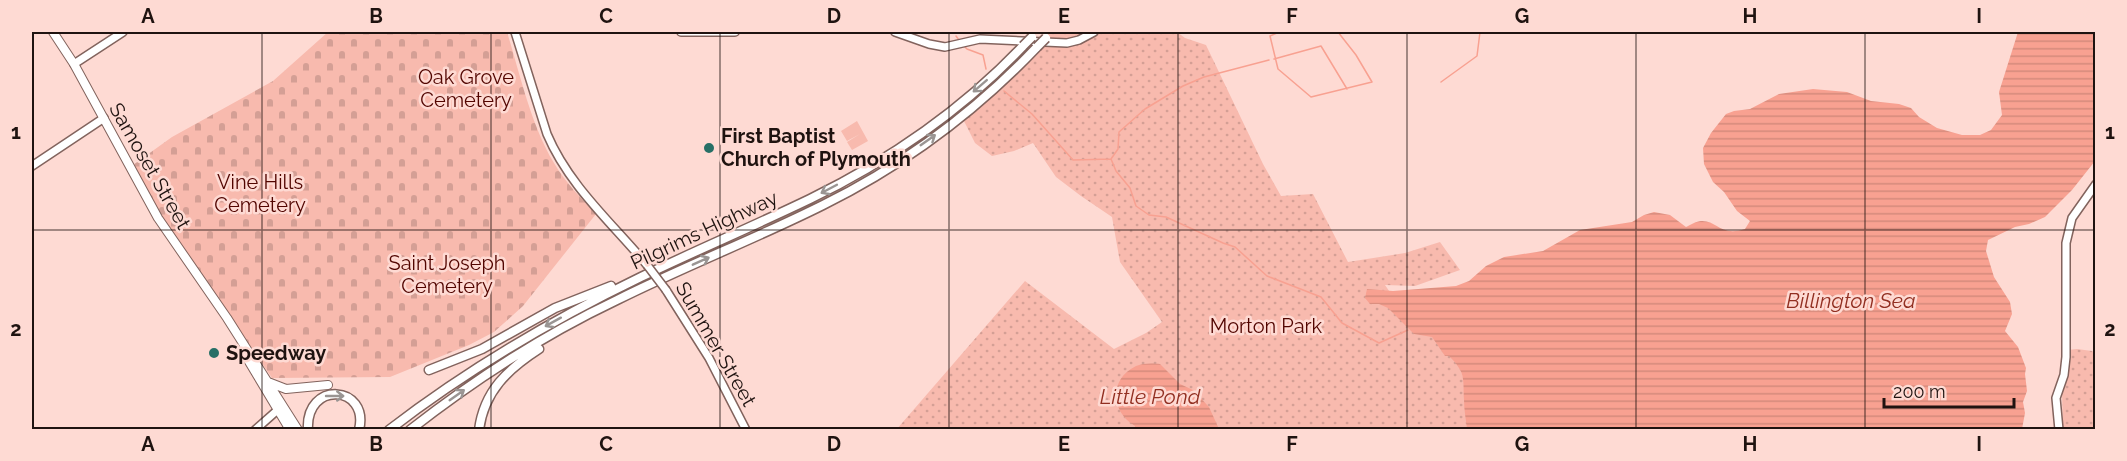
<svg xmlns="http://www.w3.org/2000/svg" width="2127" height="461" viewBox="0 0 2127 461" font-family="Raleway,sans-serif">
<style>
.cemetery{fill:url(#cemetery-stones)}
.park{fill:url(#park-dots)}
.pitch{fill:#f8baae}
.water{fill:url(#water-rules)}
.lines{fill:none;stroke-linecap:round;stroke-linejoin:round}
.stream{stroke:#f8a191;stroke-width:1.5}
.secondary-casing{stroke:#82635d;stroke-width:10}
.primary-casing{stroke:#82635d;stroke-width:10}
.highway-casing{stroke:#82635d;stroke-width:11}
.secondary{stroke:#fff;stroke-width:7}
.primary{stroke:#fff;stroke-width:8}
.highway{stroke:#fff;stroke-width:8}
.secondary-bridge-casing{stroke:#82635d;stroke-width:10;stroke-linecap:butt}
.highway-bridge-casing{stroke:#82635d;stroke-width:11;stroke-linecap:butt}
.secondary-bridge{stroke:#fff;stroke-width:7}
.highway-bridge{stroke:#fff;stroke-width:8}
.oneway{stroke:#9a9593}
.grid{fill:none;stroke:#1f1310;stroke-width:1.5;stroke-opacity:0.55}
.poi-dot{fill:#276f66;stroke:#fedad3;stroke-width:2}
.labels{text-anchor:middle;stroke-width:5;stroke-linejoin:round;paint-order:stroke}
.park-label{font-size:20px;fill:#520500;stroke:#fedad3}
.poi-label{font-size:20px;font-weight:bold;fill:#1f1310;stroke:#fedad3;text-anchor:start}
.street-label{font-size:20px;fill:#1f1310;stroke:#fedad3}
.water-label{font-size:21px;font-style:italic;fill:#922f21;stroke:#fedad3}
.neatline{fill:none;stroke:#1f1310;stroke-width:2}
.grid-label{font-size:20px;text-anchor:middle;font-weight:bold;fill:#1f1310}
</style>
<defs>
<pattern id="cemetery-stones" width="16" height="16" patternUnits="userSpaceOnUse" patternTransform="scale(1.5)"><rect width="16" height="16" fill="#f8baae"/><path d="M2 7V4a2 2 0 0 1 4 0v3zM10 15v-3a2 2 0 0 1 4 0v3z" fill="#d49f95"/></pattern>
<pattern id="park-dots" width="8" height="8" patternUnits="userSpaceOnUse" patternTransform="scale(1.5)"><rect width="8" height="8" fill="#f8baae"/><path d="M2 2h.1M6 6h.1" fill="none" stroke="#d49f95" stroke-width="1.8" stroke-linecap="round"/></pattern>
<pattern id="water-rules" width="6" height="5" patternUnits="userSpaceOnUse" patternTransform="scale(1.5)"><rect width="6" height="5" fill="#f8a191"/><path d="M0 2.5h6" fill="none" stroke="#d48a7c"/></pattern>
</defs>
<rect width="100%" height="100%" fill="#fedad3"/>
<!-- cemetery -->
<path class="cemetery" d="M328,32H507C520,74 531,125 554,163C565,182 581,198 596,214L523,306L494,332L469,345L390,377L272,378L164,219L133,165L172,137L273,81Z"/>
<!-- park -->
<path class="park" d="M1048,32H1177L1185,38L1206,45L1263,164L1281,196L1313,194L1348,262L1405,253L1440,242L1460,270L1415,286L1385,285L1398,304L1415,319L1459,364L1466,387L1471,429L896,430L1025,281L1114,349L1146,333L1162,322L1120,262L1112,217L1081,196L1056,177L1033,143L1014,151L992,156L975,143L962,117L1031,53Z
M2077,349L2092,351L2096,354L2095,429L2063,430L2062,391L2067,350Z"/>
<!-- pitch -->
<path class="pitch" d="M857,121L868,141L852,150L847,142L860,134L847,141L841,131Z"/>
<!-- water -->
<path class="water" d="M2018,32H2096L2095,161L2072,190L2045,217L2029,224L2015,227L1988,240L1986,251L1994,277L2010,302L2012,314L2005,331L2018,347L2026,368L2025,374L2027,391L2023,402L2025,413L2022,429H1467C1466,420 1464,410 1464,400C1463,378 1466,373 1449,356H1445L1432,337L1414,334L1388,308L1379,304H1370L1365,298L1367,289L1393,291L1456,286L1469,281L1486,266L1504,257L1543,251L1580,230L1632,222L1644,215L1654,212L1670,215L1686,227C1690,225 1697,221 1701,221C1717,220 1720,237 1745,229L1750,221L1737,211L1724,192L1713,182L1704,164L1703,148L1711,133L1726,114L1734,111L1750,109L1779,94L1813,89L1847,92L1871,101L1899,104L1911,108L1919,117L1937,128L1962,135H1980L1991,130L2002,115L1999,92Z
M1160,364L1180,384L1193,390L1209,407L1219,429H1135V426C1110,411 1109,379 1136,366C1142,363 1153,363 1160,364Z"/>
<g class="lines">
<!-- stream -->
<path class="stream" d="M1279,32L1270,36L1278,69L1311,97L1372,82L1356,55L1338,32
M956,36L959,40
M964,46L967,49L983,55L986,69
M1274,59L1321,46L1347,89
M1441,82L1477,56L1480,32
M1004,91L1032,114L1073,160L1111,159L1116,171L1130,188L1136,206L1149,215L1166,217L1223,243L1235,247L1267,276L1321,297L1342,323L1379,343L1408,330
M1111,159L1118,149L1119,132L1145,109L1183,86L1204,77L1269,60"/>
<!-- secondary casing -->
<g class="secondary-casing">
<path id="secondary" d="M515,32L547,134C569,186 612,223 647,265
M681,32H735
M895,32L929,44L945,47L980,39L1067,43L1079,40L1094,32
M74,64L123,32
M32,166L104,118
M666,290L709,358L746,430
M255,430L281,407
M2059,430L2056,398L2064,375L2066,357V243L2072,218L2096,184"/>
</g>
<!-- primary casing -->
<g class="primary-casing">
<path id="primary" d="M53,32L74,64L158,218L227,318L298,430
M242,350L290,430
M268,382L286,389L328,385"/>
</g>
<!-- highway casing -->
<g class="highway-casing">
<path id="highway" d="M429,370L482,349L555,308L611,286
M308,430C305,380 370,385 359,430
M389,430C468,369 552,320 641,277C697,250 754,226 810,199C888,161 963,109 1023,46
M410,430C474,380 543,335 617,300C685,266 755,239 823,205C902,166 976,111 1037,47
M479,430C484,391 508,369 539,349"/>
</g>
<!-- secondary -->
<use href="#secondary" class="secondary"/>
<!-- primary -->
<use href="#primary" class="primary"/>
<!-- highway -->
<use href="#highway" class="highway"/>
<!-- secondary-bridge casing -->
<g class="secondary-bridge-casing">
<path id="secondary-bridge" d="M647,265L666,290"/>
</g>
<!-- highway-bridge casing -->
<g class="highway-bridge-casing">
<path id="highway-bridge" d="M1023,46L1032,37
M1037,47L1046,38"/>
</g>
<!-- secondary-bridge -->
<use href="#secondary-bridge" class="secondary-bridge"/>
<!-- highway-bridge -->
<use href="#highway-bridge" class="highway-bridge"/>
</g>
<!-- one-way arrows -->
<defs><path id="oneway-shaft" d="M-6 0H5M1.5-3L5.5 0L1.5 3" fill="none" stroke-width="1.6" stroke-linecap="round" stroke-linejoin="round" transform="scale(1.5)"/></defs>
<g class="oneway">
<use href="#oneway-shaft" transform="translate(980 86) rotate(139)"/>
<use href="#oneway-shaft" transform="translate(928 140) rotate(-35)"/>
<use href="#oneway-shaft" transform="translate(829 189) rotate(152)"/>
<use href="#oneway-shaft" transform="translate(701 261) rotate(-24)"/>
<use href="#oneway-shaft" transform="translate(553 322) rotate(151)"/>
<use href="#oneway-shaft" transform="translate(457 395) rotate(-35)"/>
<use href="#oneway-shaft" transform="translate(335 396)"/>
</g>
<!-- grid -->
<path class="grid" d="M262,32V430M491,32V430M720,32V430M949,32V430M1178,32V430M1407,32V430M1636,32V430M1865,32V430M32,230H2096"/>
<!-- markers -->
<g class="poi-dot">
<circle cx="709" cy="148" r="6"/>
<circle cx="214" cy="353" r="6"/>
</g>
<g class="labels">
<!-- park labels -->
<g class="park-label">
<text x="466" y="84">Oak Grove<tspan x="466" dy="23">Cemetery</tspan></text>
<text x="260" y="189">Vine Hills<tspan x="260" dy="23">Cemetery</tspan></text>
<text x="447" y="270">Saint Joseph<tspan x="447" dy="23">Cemetery</tspan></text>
<text x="1266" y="333">Morton Park</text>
</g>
<!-- poi labels -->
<g class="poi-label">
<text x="721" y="143">First Baptist<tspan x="721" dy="23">Church of Plymouth</tspan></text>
<text x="226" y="360">Speedway</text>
</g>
<!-- street labels -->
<g class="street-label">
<text transform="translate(150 166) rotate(60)" y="7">Samoset Street</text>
<text transform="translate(704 230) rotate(-25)" y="7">Pilgrims Highway</text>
<text transform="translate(716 344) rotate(60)" y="7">Summer Street</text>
</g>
<!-- water labels -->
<g class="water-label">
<text x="1851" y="308">Billington Sea</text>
<text x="1150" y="404">Little Pond</text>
</g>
</g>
<!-- border -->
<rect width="2127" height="461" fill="none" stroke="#fedad3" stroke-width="66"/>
<!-- scale -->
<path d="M1884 398v9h130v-9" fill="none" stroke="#1f1310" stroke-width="3"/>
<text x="1893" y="398" font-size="18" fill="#1f1310" stroke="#fedad3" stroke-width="4.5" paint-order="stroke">200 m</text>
<rect x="33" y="33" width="2061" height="395" class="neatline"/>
<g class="grid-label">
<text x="148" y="23">A</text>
<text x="376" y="23">B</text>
<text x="606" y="23">C</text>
<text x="834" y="23">D</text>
<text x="1064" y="23">E</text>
<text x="1292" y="23">F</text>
<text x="1522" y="23">G</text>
<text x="1750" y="23">H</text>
<text x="1979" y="23">I</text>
<text x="16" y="139">1</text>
<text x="2110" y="139">1</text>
<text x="16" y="336">2</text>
<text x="2110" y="336">2</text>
<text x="148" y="451">A</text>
<text x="376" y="451">B</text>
<text x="606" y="451">C</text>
<text x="834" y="451">D</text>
<text x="1064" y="451">E</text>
<text x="1292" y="451">F</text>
<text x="1522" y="451">G</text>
<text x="1750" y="451">H</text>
<text x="1979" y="451">I</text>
</g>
</svg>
